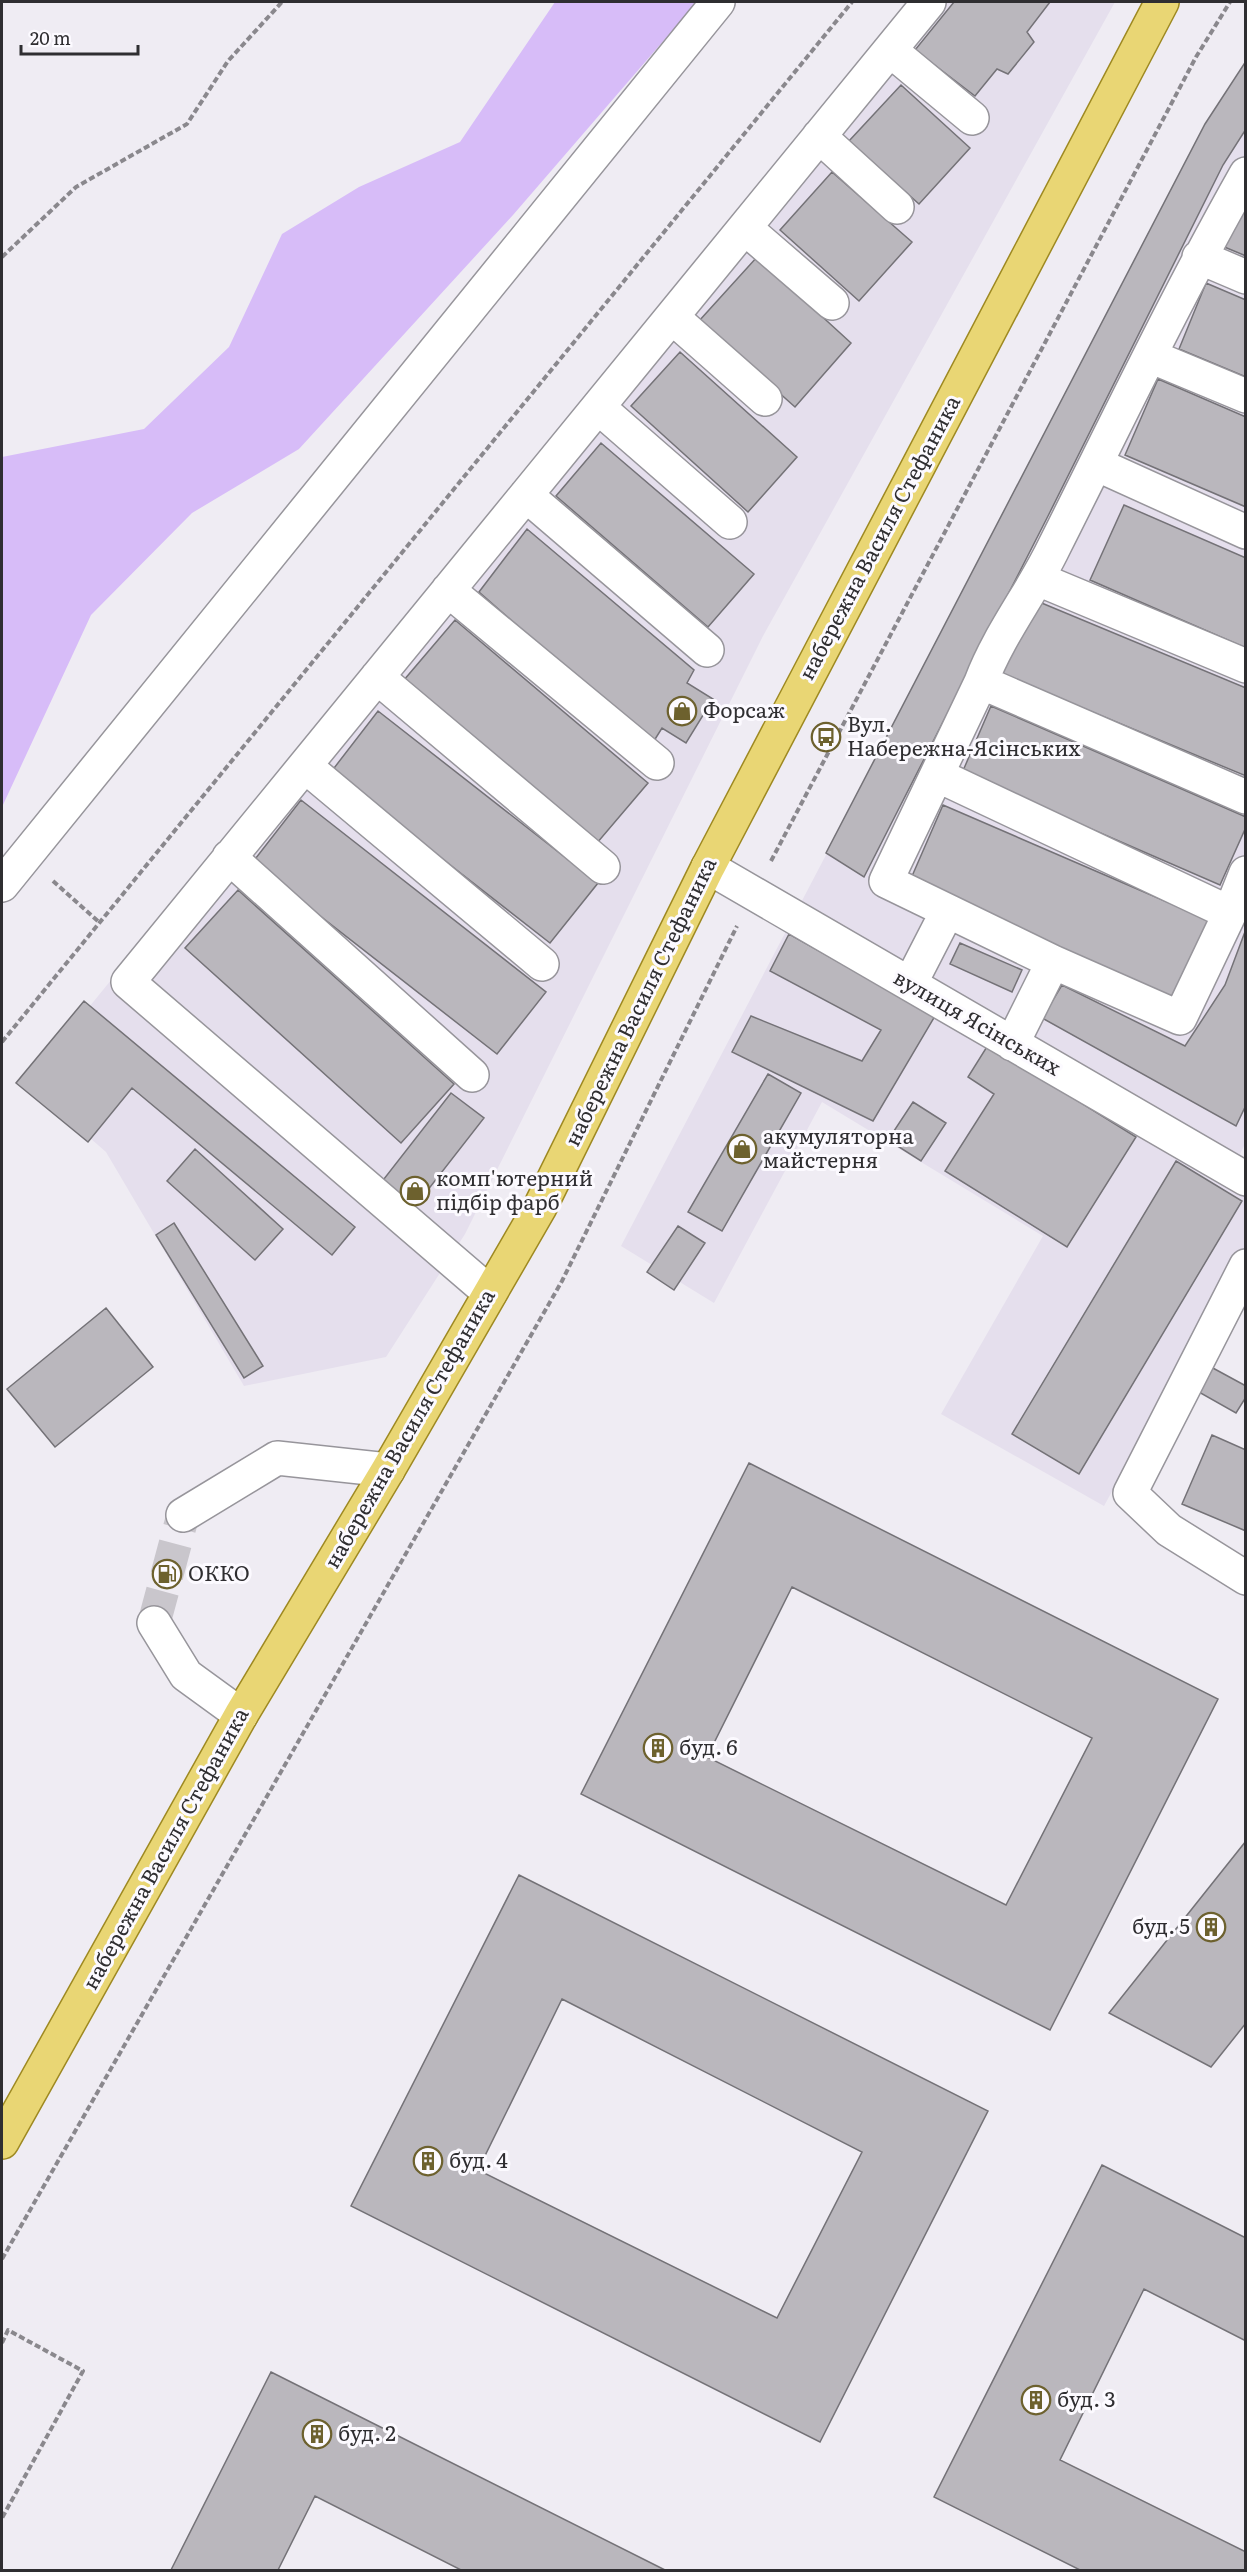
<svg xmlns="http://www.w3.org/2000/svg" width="1247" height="2572" viewBox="0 0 1247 2572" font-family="Literata,serif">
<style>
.built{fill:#e5dfed}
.green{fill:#d7bcf8}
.building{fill:#bab7bd;stroke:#747277;stroke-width:1.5;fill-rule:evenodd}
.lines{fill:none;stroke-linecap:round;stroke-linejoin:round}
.minor-tunnel{stroke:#c9c6cc;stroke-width:33;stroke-dasharray:33 16;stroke-linecap:butt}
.minor-casing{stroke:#97959b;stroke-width:36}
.major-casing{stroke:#9e8921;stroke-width:36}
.path{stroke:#8a888d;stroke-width:4;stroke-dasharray:6 3;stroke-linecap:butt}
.minor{stroke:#fff;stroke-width:33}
.major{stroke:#e9d674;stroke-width:33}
.labels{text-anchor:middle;stroke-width:6;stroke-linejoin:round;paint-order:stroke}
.street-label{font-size:21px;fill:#2f2e31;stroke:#fcfaff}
.poi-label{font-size:21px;fill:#2f2e31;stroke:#fcfaff;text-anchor:start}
</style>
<rect width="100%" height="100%" fill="#efecf3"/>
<!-- built -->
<path class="built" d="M910,2H1115L763,636L465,1234L386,1357L244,1386L106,1152L27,1083Z
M1245,64L1246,1142L1240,1154L1245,1165V1246L1104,1506L941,1414L1043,1236L822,1102L714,1303L621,1246L1217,109Z"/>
<!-- green -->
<path class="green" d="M555,2H697L513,215L299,449L192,513L91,615L2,807V457L144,429L229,347L282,234L359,187L460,142Z"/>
<!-- building -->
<path class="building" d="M954,2H1050L1027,32L1034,42L1008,74L997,69L975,96L915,50Z
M1246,61V129L1223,165L1048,516L864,877L826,853L1205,124Z
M901,85L970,148L919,204L849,141Z
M832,172L912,242L859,301L780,230Z
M1246,191V256L1222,246Z
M757,257L851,343L795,407L699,321Z
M1206,283L1246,300V377L1179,349Z
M680,352L797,457L748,512L631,406Z
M1158,379L1246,417V507L1125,455Z
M601,443L754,574L708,627L556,496Z
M1124,505L1246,558V648L1090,580Z
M527,529L694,670L687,683L713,699L686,743L662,728L652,744L479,592Z
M1032,599L1246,688V776L1001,674Z
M455,620L648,783L597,843L404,680Z
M991,706L1246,817V827L1220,885L962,773Z
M378,711L598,883L550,943L331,772Z
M301,800L546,992L497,1054L252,863Z
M943,805L1209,920L1175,998L909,883Z
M238,890L454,1084L401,1143L185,948Z
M1246,929V1105L1236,1126L1042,1018L1062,985L1185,1046L1225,985Z
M789,934L935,1016L873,1121L732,1052L751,1016L862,1061L881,1030L770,971Z
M960,943L1022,970L1012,992L950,964Z
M84,1001L355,1227L332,1255L132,1088L88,1142L16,1083Z
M988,1045L1136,1137L1067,1247L945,1171L994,1094L968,1077Z
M768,1074L801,1093L722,1231L688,1212Z
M451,1093L484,1118L413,1209L380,1184Z
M913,1102L946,1123L921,1161L888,1140Z
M195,1149L283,1229L255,1260L167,1181Z
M1176,1161L1242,1201L1079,1474L1012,1434Z
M174,1223L263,1366L244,1378L156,1235Z
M678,1226L705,1243L674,1290L647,1272Z
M106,1308L153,1367L55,1447L7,1389Z
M1211,1367L1246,1386V1397L1236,1413L1197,1391Z
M1212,1435L1246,1450V1531L1182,1504Z
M749,1463L1218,1699L1050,2030L581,1794ZM792,1587L1092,1738L1006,1905L707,1757Z
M1246,1841V2023L1211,2067L1109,2013Z
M519,1875L988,2111L820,2442L351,2206ZM562,1999L862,2152L777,2318L478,2170Z
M1102,2165L1246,2238V2341L1144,2289L1060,2460L1246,2552V2570H1080L934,2497Z
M271,2372L665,2570H461L315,2496L278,2570H171Z"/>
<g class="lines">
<!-- minor-tunnel -->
<path class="minor-tunnel" d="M154,1623L183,1515"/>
<!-- minor casing -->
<g class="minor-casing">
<path id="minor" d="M890,50L972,118
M819,136L897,207
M1246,174C1177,296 1117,422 1054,547C1032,593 999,634 981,682L886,881L1053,962L1180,1018L1230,913L1246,873
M745,228L832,303
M1199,257L1246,277
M672,317L765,399
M1150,356L1246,396
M598,407L730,522
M1096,464L1246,532
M526,495L707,650
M1038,579L1246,666
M448,590L657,763
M377,677L603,867
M981,682L1246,797
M305,766L542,964
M937,775L1230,913
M229,857L472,1075
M708,867L1246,1179
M2,885L718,2
M910,984L947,912
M1012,1044L1053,962
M1246,1266L1130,1493L1169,1530L1246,1578
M490,1293L128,982L929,2
M183,1515L277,1458L388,1470
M154,1623L186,1675L241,1715"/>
</g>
<!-- major casing -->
<g class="major-casing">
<path id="major" d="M2,2142L241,1715L388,1470L540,1207L708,867L1162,2"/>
</g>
<!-- path -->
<path class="path" d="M2,257L76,187L187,124L228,61L282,2
M771,861L1196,57L1230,2
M53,881L99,922
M2,1042L852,2
M2,2259L562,1281L737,926
M2,2343L8,2330L83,2371L2,2518"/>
<!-- minor -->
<use href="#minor" class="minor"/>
<!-- major -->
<use href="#major" class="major"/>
</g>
<!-- icons -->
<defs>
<g id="shop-ring" transform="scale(1.5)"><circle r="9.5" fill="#fcfaff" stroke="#6d612e" stroke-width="1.5"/><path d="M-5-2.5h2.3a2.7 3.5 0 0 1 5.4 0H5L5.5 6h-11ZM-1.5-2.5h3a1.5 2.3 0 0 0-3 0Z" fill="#6d612e"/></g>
<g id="bus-ring" transform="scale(1.5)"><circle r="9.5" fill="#fcfaff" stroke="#6d612e" stroke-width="1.5"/><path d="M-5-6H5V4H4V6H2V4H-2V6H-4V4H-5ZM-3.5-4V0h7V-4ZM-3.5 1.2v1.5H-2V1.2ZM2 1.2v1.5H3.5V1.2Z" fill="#6d612e"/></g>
<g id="fuel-ring" transform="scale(1.5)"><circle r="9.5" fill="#fcfaff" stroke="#6d612e" stroke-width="1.5"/><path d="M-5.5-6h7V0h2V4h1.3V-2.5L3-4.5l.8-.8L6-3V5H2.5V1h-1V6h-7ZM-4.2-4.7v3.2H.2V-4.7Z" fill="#6d612e"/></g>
<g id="building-ring" transform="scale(1.5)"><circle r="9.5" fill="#fcfaff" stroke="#6d612e" stroke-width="1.5"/><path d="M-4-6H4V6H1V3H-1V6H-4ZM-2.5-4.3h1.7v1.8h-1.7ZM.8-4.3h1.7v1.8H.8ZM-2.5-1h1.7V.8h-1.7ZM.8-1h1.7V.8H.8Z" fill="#6d612e"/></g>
</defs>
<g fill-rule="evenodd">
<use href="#shop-ring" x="682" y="711"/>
<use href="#bus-ring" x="826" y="737"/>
<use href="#shop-ring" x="742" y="1149"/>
<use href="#shop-ring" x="415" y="1191"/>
<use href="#fuel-ring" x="167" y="1574"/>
<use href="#building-ring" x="658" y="1748"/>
<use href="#building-ring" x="1211" y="1927"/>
<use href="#building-ring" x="428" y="2161"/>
<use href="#building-ring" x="1036" y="2400"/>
<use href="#building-ring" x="317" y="2434"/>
</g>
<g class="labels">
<!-- street labels -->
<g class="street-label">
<text transform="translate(880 538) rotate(-62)" y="7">набережна Василя Стефаника</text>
<text transform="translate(641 1002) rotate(-64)" y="7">набережна Василя Стефаника</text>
<text transform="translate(977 1023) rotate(30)" y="7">вулиця Ясінських</text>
<text transform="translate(410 1429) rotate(-60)" y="7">набережна Василя Стефаника</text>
<text transform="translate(166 1849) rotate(-61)" y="7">набережна Василя Стефаника</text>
</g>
<!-- poi labels -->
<g class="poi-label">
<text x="703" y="718">Форсаж</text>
<text x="847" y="732">Вул.<tspan x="847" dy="24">Набережна-Ясінських</tspan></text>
<text x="763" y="1144">акумуляторна<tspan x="763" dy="24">майстерня</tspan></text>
<text x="436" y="1186">комп'ютерний<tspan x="436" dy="24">підбір фарб</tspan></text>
<text x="188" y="1581">ОККО</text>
<text x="679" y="1755">буд. 6</text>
<text x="1190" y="1934" text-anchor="end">буд. 5</text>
<text x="449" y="2168">буд. 4</text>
<text x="1057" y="2407">буд. 3</text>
<text x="338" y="2441">буд. 2</text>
</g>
</g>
<!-- border -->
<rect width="1247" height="2572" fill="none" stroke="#2f2e31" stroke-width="6"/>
<!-- scale -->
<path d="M21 45v9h117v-9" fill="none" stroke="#2f2e31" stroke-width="3"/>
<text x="30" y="45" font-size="18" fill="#2f2e31" stroke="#fcfaff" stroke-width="4.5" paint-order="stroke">20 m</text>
</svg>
